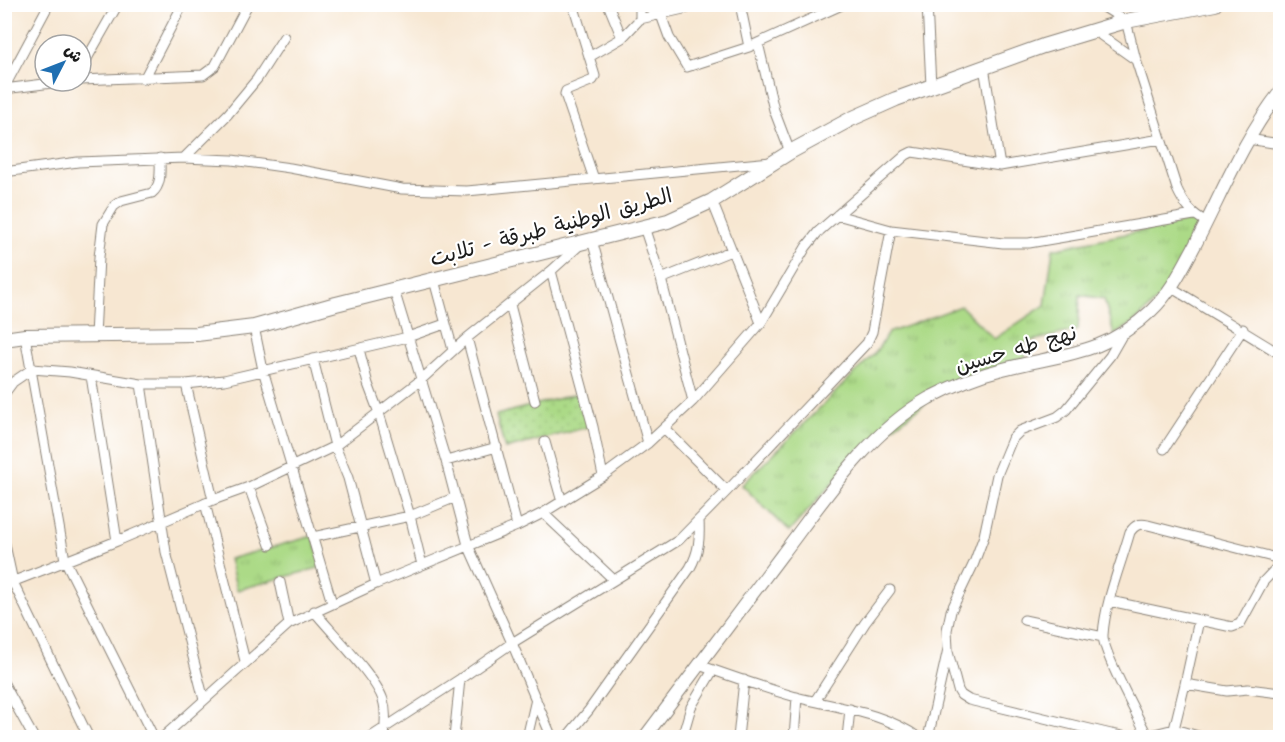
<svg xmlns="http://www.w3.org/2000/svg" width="1285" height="742" viewBox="0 0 1285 742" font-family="Kalam,'Playpen Sans Arabic',sans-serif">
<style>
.grass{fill:url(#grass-tufts);stroke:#647b52;stroke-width:1.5}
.park{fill:url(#park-dots);stroke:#647b52;stroke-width:1.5}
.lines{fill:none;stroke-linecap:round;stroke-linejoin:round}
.street-casing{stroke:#8a8277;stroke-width:11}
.secondary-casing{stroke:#8a8277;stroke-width:14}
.primary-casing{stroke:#8a8277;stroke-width:16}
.street{stroke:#fff;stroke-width:9}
.secondary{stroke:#fff;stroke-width:12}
.primary{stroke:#fff;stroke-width:14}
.labels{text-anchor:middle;stroke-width:4.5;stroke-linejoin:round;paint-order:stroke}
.street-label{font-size:21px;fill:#1c1c1c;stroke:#fff}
</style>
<defs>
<pattern id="grass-tufts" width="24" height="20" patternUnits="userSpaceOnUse" patternTransform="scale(1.5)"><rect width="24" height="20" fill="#acda87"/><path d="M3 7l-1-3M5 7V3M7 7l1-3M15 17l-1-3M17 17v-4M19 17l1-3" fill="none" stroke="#93ba74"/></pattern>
<pattern id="park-dots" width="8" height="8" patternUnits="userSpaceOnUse" patternTransform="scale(1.5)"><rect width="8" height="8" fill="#acda87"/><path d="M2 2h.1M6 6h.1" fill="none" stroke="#93ba74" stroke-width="1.8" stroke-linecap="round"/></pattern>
</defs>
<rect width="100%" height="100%" fill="#fff"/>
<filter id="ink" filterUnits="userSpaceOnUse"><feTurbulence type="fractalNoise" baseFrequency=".0167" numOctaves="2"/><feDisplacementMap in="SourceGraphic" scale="12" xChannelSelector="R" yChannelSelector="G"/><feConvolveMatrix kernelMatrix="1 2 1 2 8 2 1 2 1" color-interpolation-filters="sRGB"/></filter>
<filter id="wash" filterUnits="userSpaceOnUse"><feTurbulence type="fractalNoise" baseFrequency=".008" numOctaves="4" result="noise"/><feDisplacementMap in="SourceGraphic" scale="24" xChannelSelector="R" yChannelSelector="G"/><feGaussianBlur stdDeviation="1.35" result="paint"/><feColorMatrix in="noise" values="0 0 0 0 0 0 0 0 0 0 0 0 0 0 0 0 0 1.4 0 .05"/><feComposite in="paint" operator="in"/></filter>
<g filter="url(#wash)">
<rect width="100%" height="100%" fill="#f7e7d2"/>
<!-- grass -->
<path class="grass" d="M1194,220L1203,228C1178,271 1159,311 1114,335L1104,299L1080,295L1078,330L1023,343L1026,357L955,381L858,454L789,532L742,485L876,352L888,333L961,306L994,339L1045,305L1053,249Z
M313,536L322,567L237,590L229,559Z"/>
<!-- park -->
<path class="park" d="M583,392L592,426L505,449L496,415Z"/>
</g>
<g filter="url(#ink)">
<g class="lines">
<!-- street casing -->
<g class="street-casing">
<path id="street" d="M573,4L595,76L593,80L566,91L565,94L594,179
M608,4L622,38
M740,4L749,47
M927,4L931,86
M1099,4L1126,21L1136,60L1177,189C1184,204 1191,214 1207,222
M661,15L669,37L687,67L749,47L844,4
M640,19V4
M1095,31L1136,60
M758,43L774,110L790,152
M589,57L622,38L640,19L705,4
M4,59L9,77
M984,67L1000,166
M81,69L118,4
M144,79L183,4
M81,80L203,75L215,66L248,4
M4,88L49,4
M4,89L68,81
M1248,139L1280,144
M184,158L228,114L257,79L284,37
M4,172L78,162L184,158L232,160L290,168L402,189L467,191L771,162
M712,201L761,323
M837,215L891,230L1003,243H1029L1194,215
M644,227L661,279L693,401
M592,240L648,443
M551,271L593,427L603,476
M661,279L731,251
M434,280L453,350
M1172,288L1280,354
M394,290L446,461L468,545L512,643L552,738
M510,305L535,401
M254,327L263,370L332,603
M25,336L65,560L154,738
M95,336L99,257L103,224L114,206L121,201L152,193C162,185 160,170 160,158
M467,338L517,526
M359,349L368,384L379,413L410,516L422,565
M313,359L335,446L348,478L376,584
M91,376L117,541
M141,384L166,552L204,700
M186,384L213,500
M4,394L13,382L32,369L70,372L141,384H186L224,380L408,337L445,324
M665,429L727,491
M545,442L562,502
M1164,449L1243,329
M446,461L497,447
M249,487L270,545
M205,503L245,661
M543,513L614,580
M313,537L410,516L456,497
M4,540L13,582L89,738
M280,582L289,624
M4,585L117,541L213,500L249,487L335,446L422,379L467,338L551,271L582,243
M1110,601L1232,627L1240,624L1263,582L1280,564
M314,611C331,632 376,677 383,700C387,712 385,725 384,738
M1024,620L1103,637
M948,652L958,690L961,695L969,700L1111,734L1132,738
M699,665C730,676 764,688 796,697C838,708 883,712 919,738
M4,684L34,738
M1185,684L1199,620
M815,701L865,623L890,590
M1174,729L1185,684L1227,691L1248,689L1280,693
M1148,737C1139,719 1102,651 1103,635C1105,602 1121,564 1130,532C1135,525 1139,523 1148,525L1280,559
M162,738L289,624L376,584L517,526L543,513L603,476L648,443L693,401L761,323L806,247L818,232L906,155L912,152L919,153L1000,166L1161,139
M369,738L460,679L512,643L679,540L727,491L867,343L872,332L891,230
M454,738L460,679
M527,738L536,699
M566,738L589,710L690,568C699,552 700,539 699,520
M682,738L691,707L713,670
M738,738L744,680
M794,738L797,697
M847,738L850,709
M928,738L948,649L947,630L951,611L974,563L984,536L997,475L1012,439L1020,431L1057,417L1066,410L1110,356L1122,335
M1139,738L1174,729L1205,738"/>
</g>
<!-- secondary casing -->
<g class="secondary-casing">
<path id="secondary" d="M644,738C690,677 735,617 781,556C823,501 867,433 929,398C952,386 978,375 1003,369C1061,354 1105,355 1151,311C1171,292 1182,269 1195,245C1222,193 1244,138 1280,92"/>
</g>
<!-- primary casing -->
<g class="primary-casing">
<path id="primary" d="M4,339L25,336L197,334L254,327L336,304L668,221L712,201L790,152L851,119L896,99L1043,46L1126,21L1215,4"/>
</g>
<!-- street -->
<use href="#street" class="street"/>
<!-- secondary -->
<use href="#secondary" class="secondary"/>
<!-- primary -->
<use href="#primary" class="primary"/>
</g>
</g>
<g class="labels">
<!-- street labels -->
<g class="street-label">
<text transform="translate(551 227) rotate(-15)" y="7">الطريق الوطنية طبرقة - تلابت</text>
<text transform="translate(1016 349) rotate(-16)" y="7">نهج طه حسين</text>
</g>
</g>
<!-- margin -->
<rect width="1285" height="742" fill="none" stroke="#fff" stroke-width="24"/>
<!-- north arrow -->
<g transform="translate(63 63) rotate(48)"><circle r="28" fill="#ffffff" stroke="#a4a4a4" stroke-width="1.5"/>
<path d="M0-4.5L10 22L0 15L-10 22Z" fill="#1f6fb2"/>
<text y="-9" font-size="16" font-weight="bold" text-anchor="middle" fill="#1c1c1c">ش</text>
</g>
</svg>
